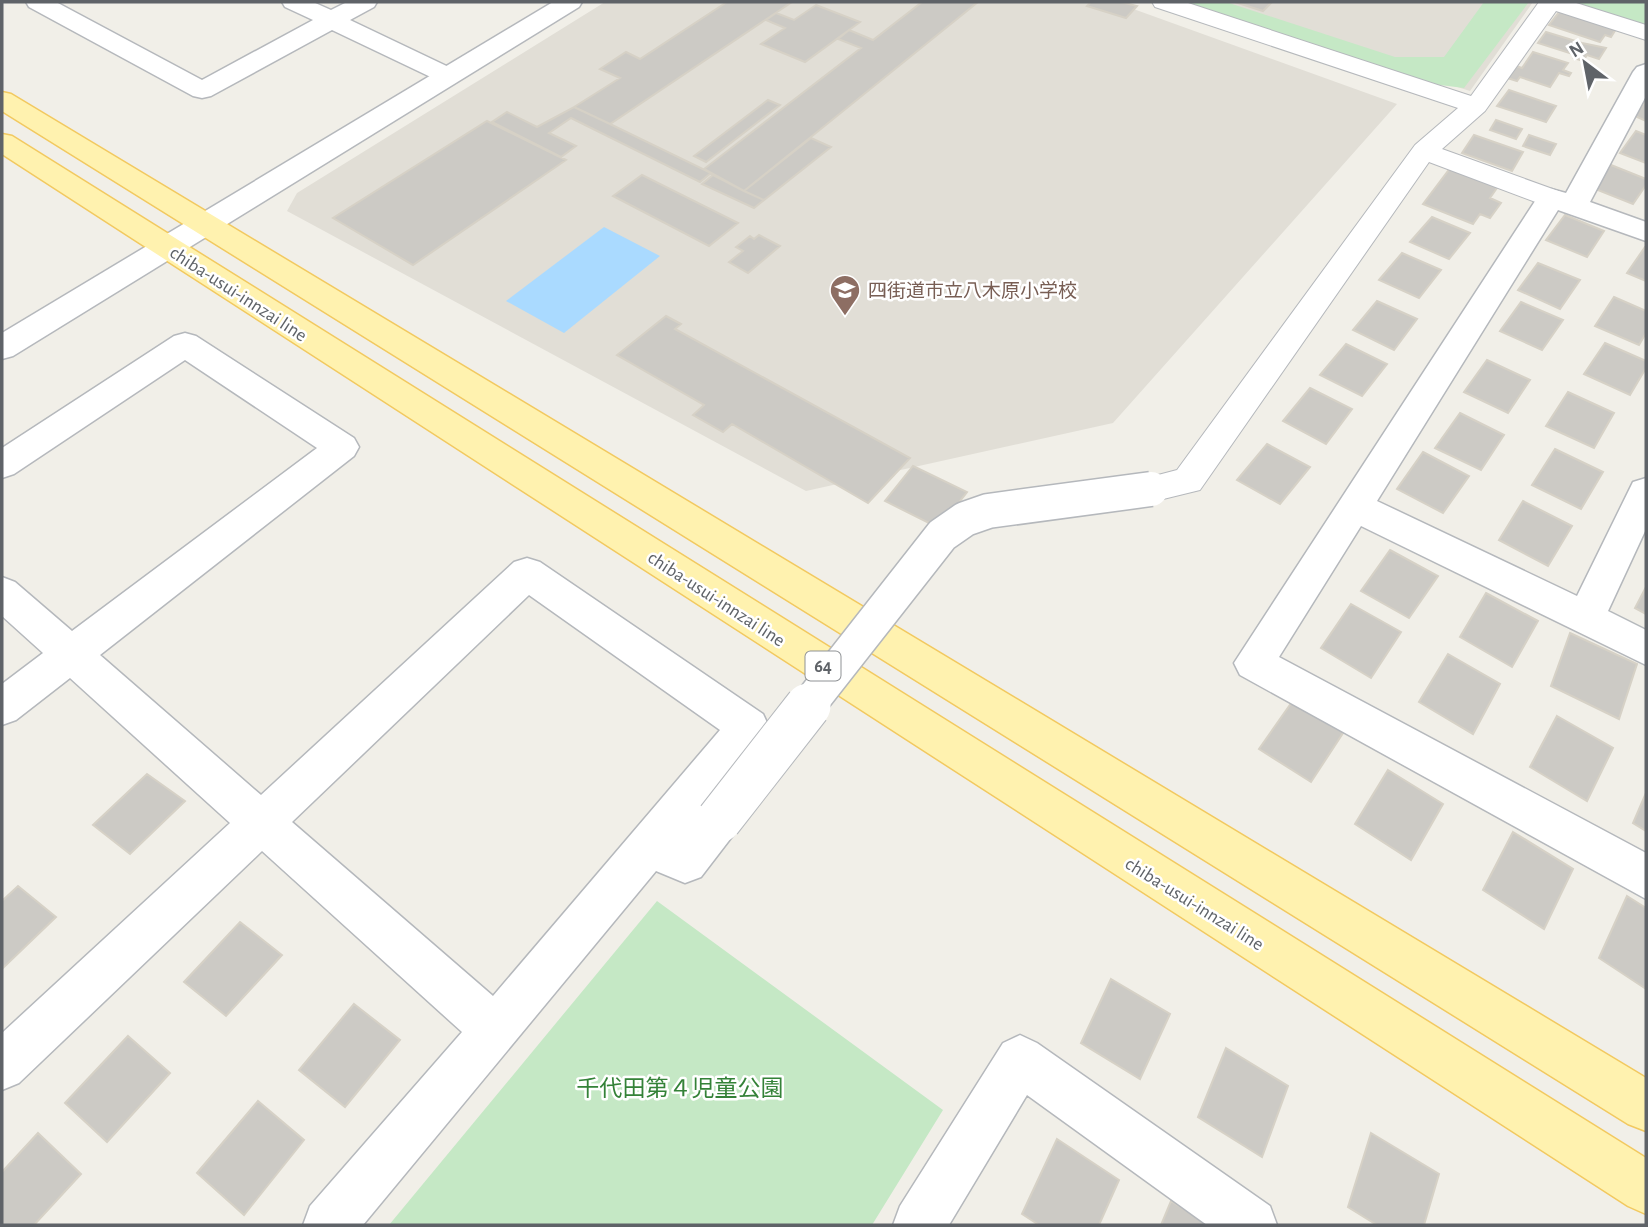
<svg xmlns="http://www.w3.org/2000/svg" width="1648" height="1227" viewBox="0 0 1648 1227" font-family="'Alegreya Sans','Noto Sans JP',sans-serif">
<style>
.education{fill:#e1ded6}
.green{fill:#c5e8c5}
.water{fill:#aadaff}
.building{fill:#cccac5;stroke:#d6d1c6;stroke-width:2}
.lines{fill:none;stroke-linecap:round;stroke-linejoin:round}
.pedestrian-casing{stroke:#b5b8bc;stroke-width:2}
.minor-casing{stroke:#b5b8bc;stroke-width:3}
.tertiary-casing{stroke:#b5b8bc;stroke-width:3}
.primary-casing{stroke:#f2c960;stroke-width:3}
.pedestrian{fill:#fff;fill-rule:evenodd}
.minor{fill:#fff;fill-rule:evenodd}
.tertiary{fill:#fff;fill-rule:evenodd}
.primary{fill:#fff2af;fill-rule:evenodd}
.pedestrian-bridge-far1-casing{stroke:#b5b8bc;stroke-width:37;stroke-linecap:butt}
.pedestrian-bridge-casing{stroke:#b5b8bc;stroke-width:47;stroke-linecap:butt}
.pedestrian-bridge-far1{stroke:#fff;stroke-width:34}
.pedestrian-bridge{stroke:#fff;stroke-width:45}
.labels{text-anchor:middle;stroke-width:5;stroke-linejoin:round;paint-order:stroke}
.shield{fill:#fff;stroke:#8f9295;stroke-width:2}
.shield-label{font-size:18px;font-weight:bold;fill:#5f6368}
.education-label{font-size:19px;fill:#785e54;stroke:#fff;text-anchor:start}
.street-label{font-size:19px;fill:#5f6368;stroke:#fff}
.near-park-label{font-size:23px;fill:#348238;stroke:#fff}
</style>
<rect width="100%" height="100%" fill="#f1efe8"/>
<!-- education -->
<path class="education" d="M605,2H1114L1397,104L1113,423L806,491L287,211L297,193Z
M1191,2H1533L1470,91Z"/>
<!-- green -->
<path class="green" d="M1180,2H1226L1395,57H1444L1484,2H1529L1464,88L1424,83Z
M1564,2H1646V26Z
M657,901L943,1110L872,1225H389Z"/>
<!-- water -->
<path class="water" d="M604,227L660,256L564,333L506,301Z"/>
<!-- building -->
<path class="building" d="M727,2H792L610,124L574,107L620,78L600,69L626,52L640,59Z
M922,2H978L744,191L704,169L861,48L838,39L849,30L873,40Z
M1091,2H1121L1137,6L1126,18L1087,6Z
M1235,2H1272L1263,11Z
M816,5L860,22L805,62L761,44L785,28L766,20L776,13L794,20Z
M1560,11L1616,29L1611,37L1605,35L1600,42L1549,25Z
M1546,32L1582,43L1606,48L1599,59L1587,55L1583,61L1574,58L1576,55L1538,43Z
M1533,52L1568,63L1563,70L1571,73L1569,76L1559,73L1550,87L1520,77L1517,81L1507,78L1516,66L1522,68Z
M1509,90L1556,106L1546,122L1497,106Z
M768,100L780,105L706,162L694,156Z
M1646,100V121L1635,116Z
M574,107L610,124L711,173L700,182L571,118L549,133L576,146L561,157L492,122L507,112L537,127Z
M1496,120L1522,129L1516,139L1490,130Z
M487,121L566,160L413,265L333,218Z
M1636,131L1646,135V163L1620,153Z
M1474,135L1523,152L1512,171L1462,153Z
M1529,135L1556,144L1550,155L1523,146Z
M811,138L831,147L764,200L744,191Z
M1611,165L1646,179V185L1633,204L1593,188Z
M1451,167L1499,185L1490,198L1501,203L1490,218L1480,214L1473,224L1423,204Z
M642,175L738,223L709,246L613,196Z
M713,175L744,191L764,200L754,208L702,184Z
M1565,215L1604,231L1587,257L1546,240Z
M1432,217L1470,233L1449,259L1410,242Z
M759,235L780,246L748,273L729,262L743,251L736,247L750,236L754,239Z
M1645,247H1646V281L1627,273Z
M1402,253L1441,270L1419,298L1379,280Z
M1538,263L1580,280L1560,309L1518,290Z
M1614,297L1646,311V333L1639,345L1595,326Z
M1377,301L1417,319L1394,350L1353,330Z
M1521,302L1563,320L1542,350L1500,331Z
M666,316L681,324L675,329L910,458L868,503L732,424L723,432L693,415L704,405L617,355Z
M1605,343L1646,361V368L1630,395L1584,374Z
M1346,344L1387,364L1362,396L1320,375Z
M1487,360L1530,380L1508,413L1464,392Z
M1310,388L1352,409L1326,444L1283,421Z
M1568,392L1614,413L1594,448L1546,426Z
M1460,413L1504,435L1481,470L1435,448Z
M1267,444L1310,467L1280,504L1237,480Z
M1555,449L1603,472L1581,509L1532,485Z
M1423,452L1469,476L1443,513L1397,489Z
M913,466L967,492L939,528L885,501Z
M1523,501L1572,526L1548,566L1499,540Z
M1390,550L1438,576L1409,618L1361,591Z
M1646,587V614L1635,608Z
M1486,593L1538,621L1512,667L1460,637Z
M1351,604L1401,632L1371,678L1321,648Z
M1570,633L1637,664L1619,719L1551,686Z
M1448,654L1500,684L1473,734L1419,702Z
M1294,699L1345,730L1311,782L1259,749Z
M1557,716L1613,748L1587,801L1530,767Z
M1388,770L1443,804L1411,860L1355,824Z
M147,774L185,801L130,854L93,825Z
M1646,793V831L1633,823Z
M1513,832L1573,869L1544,929L1483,890Z
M18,886L56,917L2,969V901Z
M1627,896L1646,908V989L1599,958Z
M240,922L282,955L226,1016L184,982Z
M1111,979L1170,1014L1140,1079L1081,1043Z
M354,1004L400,1040L345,1107L299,1070Z
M128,1036L170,1073L107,1142L65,1103Z
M1226,1048L1288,1086L1262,1157L1198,1117Z
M258,1101L304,1140L244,1215L197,1173Z
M38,1133L81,1174L34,1225H2V1172Z
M1371,1133L1439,1174L1424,1225H1377L1348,1207Z
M1057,1139L1119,1180L1099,1225H1039L1022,1214Z
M1171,1201L1209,1225H1161Z"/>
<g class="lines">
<!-- pedestrian casing -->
<g class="pedestrian-casing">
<path id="pedestrian" d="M1152,2H1185L1471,96L1539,2H1573L1646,25V40L1556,11L1485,111L1442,149L1561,192L1565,198L1561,204L1551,207L1541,204L1429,162L1200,490L1151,502L1139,498L1134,489L1139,480L1177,470L1415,145L1458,108L1155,7Z"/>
</g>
<!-- minor casing -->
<g class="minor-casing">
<path id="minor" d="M26,2H56L202,80L313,20L285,7L282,2H313L331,10L347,2H377L374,7L350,20L457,71L461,76L457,81L448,84L439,81L332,30L211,96L202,98L193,96L29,7Z
M1646,64V96L1590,202L1646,222V241L1558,210L1377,501L1577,596L1633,482L1646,478V529L1608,611L1646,630V665L1361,526L1279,657L1646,853V899L1240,675L1234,663L1541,192L1551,189L1566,193L1633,72L1637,67Z
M185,333L196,336L354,438L359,447L354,456L100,655L261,795L514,562L527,558L540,562L763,714L769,727L763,740L712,802L719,800L734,806L741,820L734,834L701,877L685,883L656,871L363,1225H303L310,1206L462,1032L262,851L19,1083L2,1090V1033L230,823L70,678L16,720L2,725V684L43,653L2,616V577L15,582L72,631L317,448L185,360L14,474L2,478V448L174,336ZM529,595L720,730L493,996L292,822Z
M1020,1035L1037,1043L1270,1206L1277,1225H1207L1027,1095L949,1225H893L900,1206L1003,1043Z"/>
</g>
<!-- tertiary casing -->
<g class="tertiary-casing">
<path id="tertiary" d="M553,2H582L579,7L13,356L2,359V333Z"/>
</g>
<!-- primary casing -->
<g class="primary-casing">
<path id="primary" d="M2,92L11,94L1646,1078V1131L1628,1124L2,111Z
M2,134L12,136L1646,1158V1214L1628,1206L2,154Z"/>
</g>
<!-- pedestrian -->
<use href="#pedestrian" class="pedestrian"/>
<!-- minor -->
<use href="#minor" class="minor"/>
<!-- tertiary -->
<use href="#tertiary" class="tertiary"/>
<!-- primary -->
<use href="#primary" class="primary"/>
<!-- pedestrian-bridge-far1 casing -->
<g class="pedestrian-bridge-far1-casing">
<path id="pedestrian-bridge-far1" d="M807,707L942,535L965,519L988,511L1151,489"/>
</g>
<!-- pedestrian-bridge casing -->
<g class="pedestrian-bridge-casing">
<path id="pedestrian-bridge" d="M719,820L808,706"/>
</g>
<!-- pedestrian-bridge-far1 -->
<use href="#pedestrian-bridge-far1" class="pedestrian-bridge-far1"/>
<!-- pedestrian-bridge -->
<use href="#pedestrian-bridge" class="pedestrian-bridge"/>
</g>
<!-- icons -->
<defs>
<g id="school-pin" transform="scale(1.575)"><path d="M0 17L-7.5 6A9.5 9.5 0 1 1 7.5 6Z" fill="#8d6e63" stroke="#fff"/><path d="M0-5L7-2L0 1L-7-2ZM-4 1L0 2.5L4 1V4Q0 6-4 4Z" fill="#fff"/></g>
</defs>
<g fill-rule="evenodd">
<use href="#school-pin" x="845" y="290"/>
</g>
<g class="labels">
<!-- shield labels -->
<rect class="shield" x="805.5" y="651.5" width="35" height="29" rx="5"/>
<g class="shield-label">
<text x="823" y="672">64</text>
</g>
<!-- education labels -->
<g class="education-label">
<text x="868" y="297">四街道市立八木原小学校</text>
</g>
<!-- street labels -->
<g class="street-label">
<text transform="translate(239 293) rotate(33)" y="7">chiba-usui-innzai line</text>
<text transform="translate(717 598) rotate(33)" y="7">chiba-usui-innzai line</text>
<text transform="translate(1195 903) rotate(32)" y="7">chiba-usui-innzai line</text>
</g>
<!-- near-park labels -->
<g class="near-park-label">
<text x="680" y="1096">千代田第４児童公園</text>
</g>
</g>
<!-- border -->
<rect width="1648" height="1227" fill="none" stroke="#5f6368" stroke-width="7"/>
<!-- north arrow -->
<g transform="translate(1585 63) rotate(328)" stroke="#ffffff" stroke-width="5" paint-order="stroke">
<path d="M0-5L12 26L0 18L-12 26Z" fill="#5f6368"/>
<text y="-10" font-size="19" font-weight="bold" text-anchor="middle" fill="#5f6368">N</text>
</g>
</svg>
